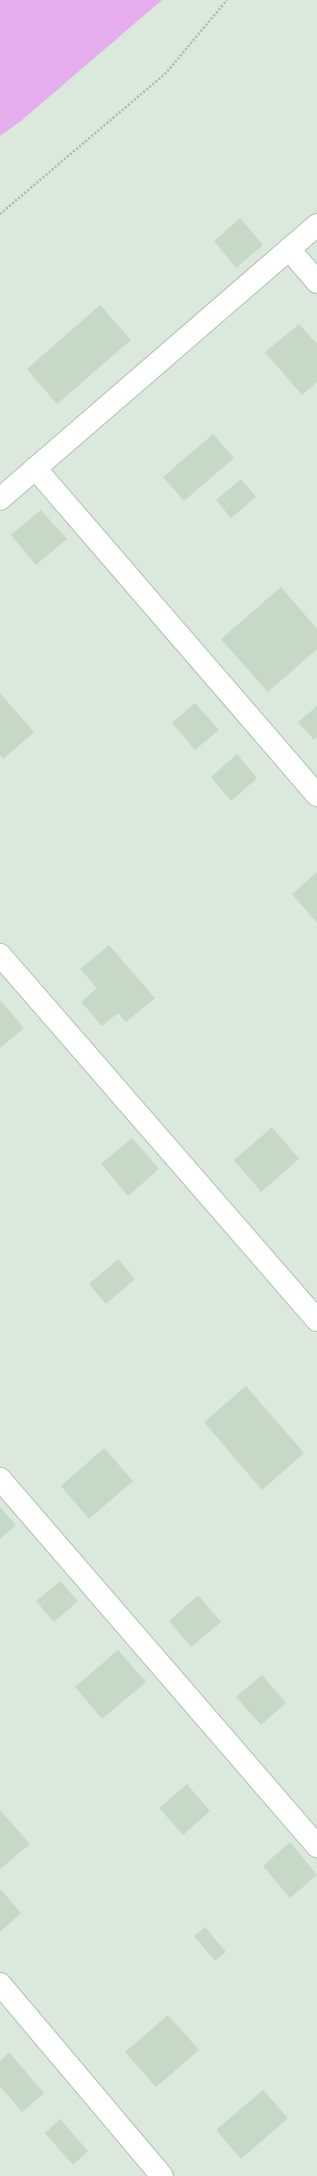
<svg xmlns="http://www.w3.org/2000/svg" width="317" height="2176" viewBox="0 0 317 2176" font-family="'Source Sans 3',sans-serif">
<style>
.residential{fill:#dae9dc}
.water{fill:#e5aded}
.building{fill:#c5d9c6}
.lines{fill:none;stroke-linecap:round;stroke-linejoin:round}
.minor-casing{stroke:#afc0b1;stroke-width:24}
.path{stroke:#a1c1a4;stroke-width:2.5;stroke-dasharray:2 2;stroke-linecap:butt}
.minor{stroke:#fff;stroke-width:22}
</style>
<rect width="100%" height="100%" fill="#ecf5ed"/>
<!-- residential -->
<path class="residential" d="M0,0H317V2176H0Z"/>
<!-- water -->
<path class="water" d="M0,0H162L22,120L0,136Z"/>
<!-- building -->
<path class="building" d="M240,218L263,245L236,268L214,241Z
M100,305L131,340L57,404L27,369Z
M299,324L317,344V382L302,395L265,352Z
M213,434L234,458L184,501L163,477Z
M241,479L256,497L231,518L216,500Z
M41,510L67,539L36,565L11,535Z
M281,587L317,629V649L268,692L221,639Z
M0,693L34,732L3,759L0,755Z
M195,703L219,730L195,750L172,723Z
M317,706V737L314,740L298,722Z
M237,754L257,778L231,801L211,777Z
M317,872V923L292,894Z
M109,945L155,998L126,1022L118,1013L102,1026L81,1002L97,988L80,969Z
M0,1000L24,1028L0,1048Z
M272,1127L299,1159L261,1192L234,1160Z
M132,1138L159,1169L128,1196L101,1164Z
M118,1259L135,1279L106,1304L89,1284Z
M246,1386L304,1453L262,1490L204,1422Z
M104,1448L133,1481L89,1519L61,1486Z
M0,1507L16,1525L0,1539Z
M60,1581L78,1601L54,1622L36,1601Z
M198,1595L221,1622L191,1647L169,1621Z
M118,1650L146,1682L102,1719L75,1687Z
M262,1675L286,1703L261,1725L236,1697Z
M187,1784L210,1811L183,1835L159,1808Z
M0,1810L30,1844L0,1869Z
M290,1842L317,1875L290,1898L263,1866Z
M1,1890L21,1913L0,1932V1891Z
M205,1927L226,1952L215,1961L194,1936Z
M168,2015L199,2050L156,2087L125,2052Z
M9,2052L44,2093L22,2112L0,2086V2061Z
M263,2090L288,2118L241,2159L216,2130Z
M60,2119L88,2151L73,2165L45,2133Z"/>
<g class="lines">
<!-- minor casing -->
<g class="minor-casing">
<path id="minor" d="M289,249L317,282
M35,468L317,795
M0,499L317,225
M0,955L317,1320
M0,1479L317,1846
M0,1984L162,2176"/>
</g>
<!-- path -->
<path class="path" d="M0,214L166,73L227,0"/>
<!-- minor -->
<use href="#minor" class="minor"/>
</g>
</svg>
